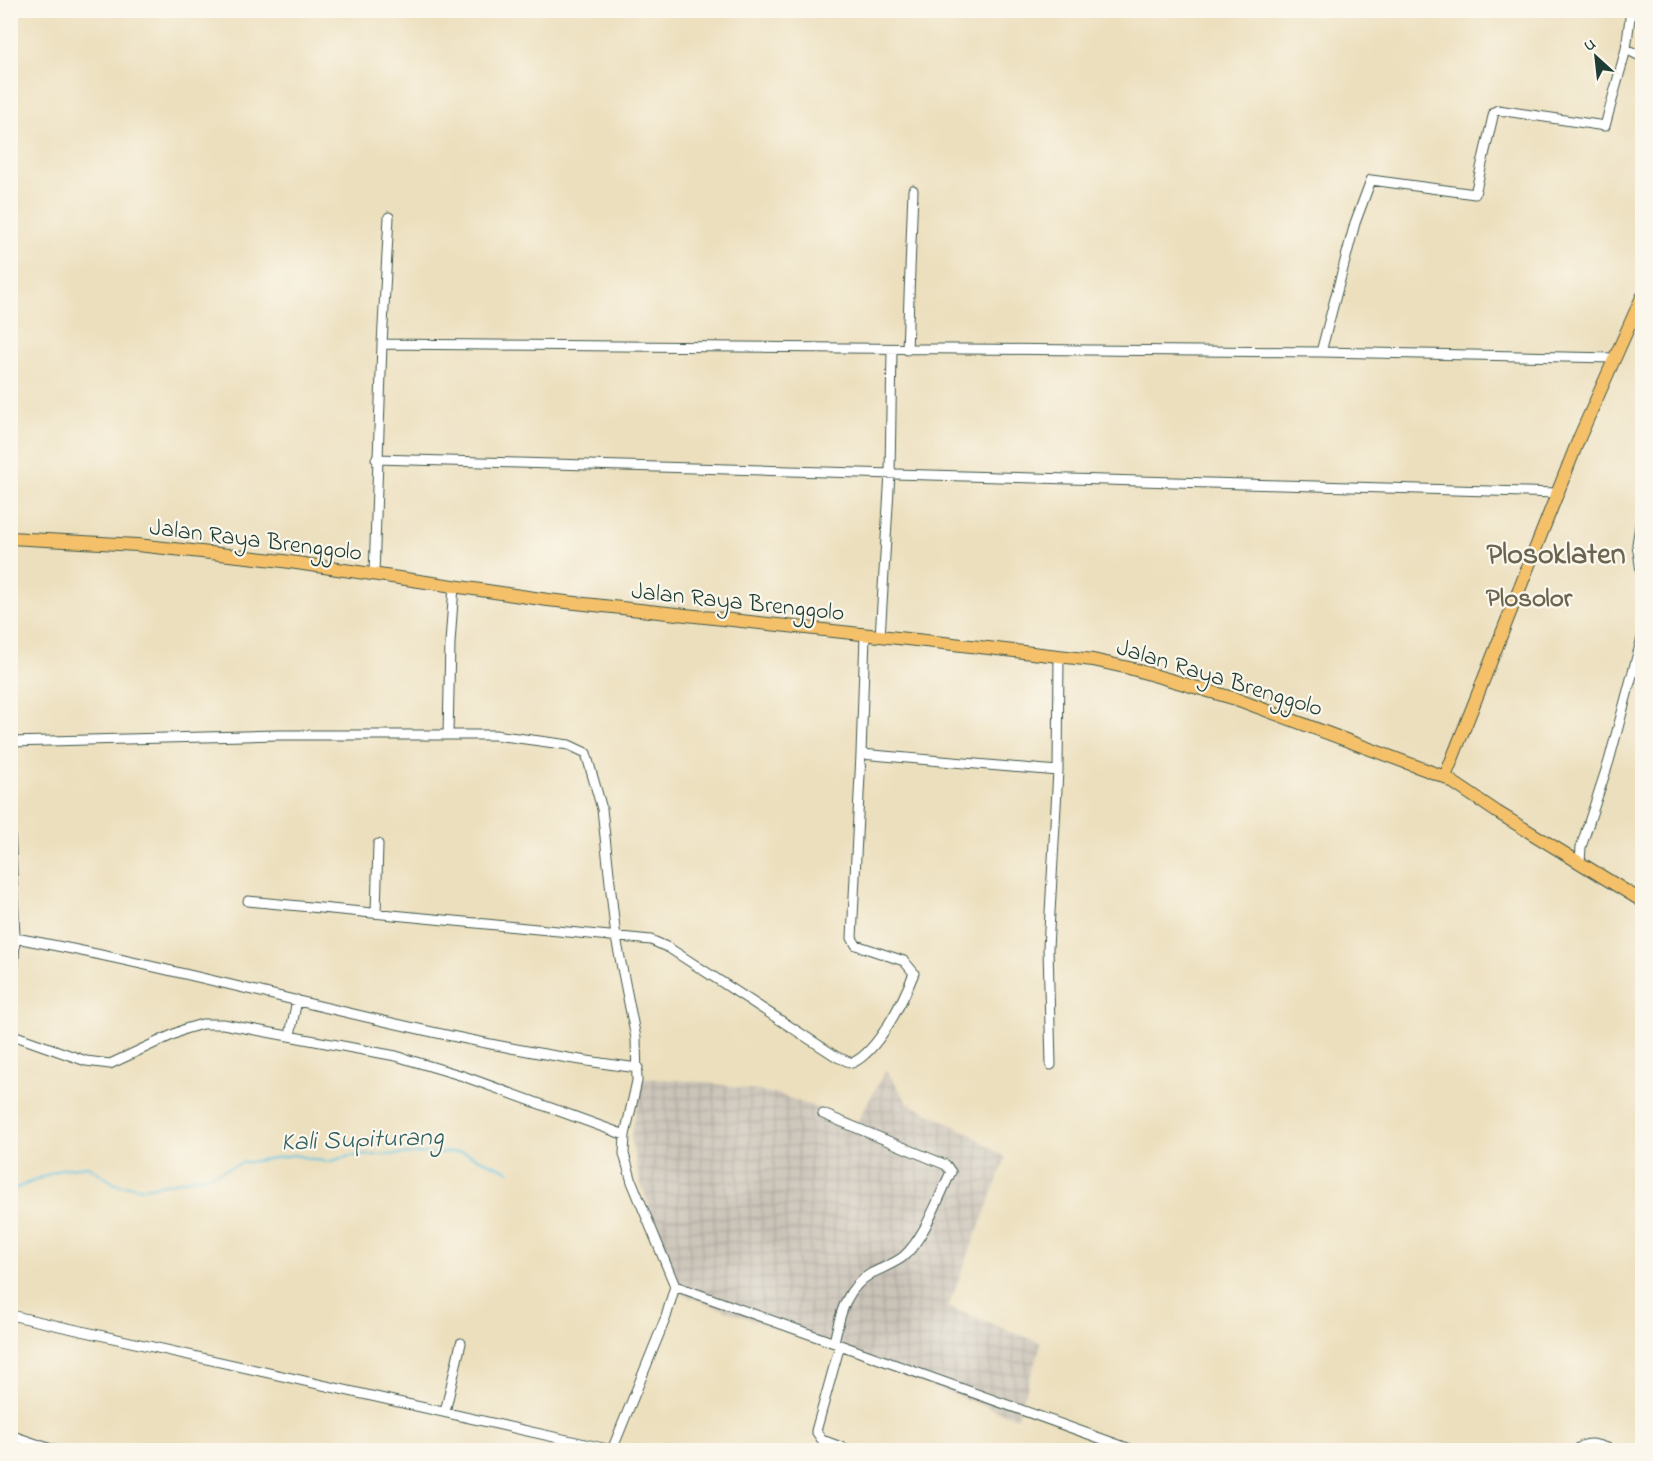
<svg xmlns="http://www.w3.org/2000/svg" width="1653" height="1461" viewBox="0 0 1653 1461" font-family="'Indie Flower',sans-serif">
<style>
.industrial{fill:url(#industrial-grid)}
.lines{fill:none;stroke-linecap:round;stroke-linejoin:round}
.stream{stroke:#64c5e2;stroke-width:2}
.minor-casing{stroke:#3e5549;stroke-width:11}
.major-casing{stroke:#3e5549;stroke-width:14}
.minor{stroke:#fff;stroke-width:9}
.major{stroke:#f4c16a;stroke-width:12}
.labels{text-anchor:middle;stroke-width:4.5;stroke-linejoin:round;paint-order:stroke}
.street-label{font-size:24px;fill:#1f3d34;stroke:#fbf7ec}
.water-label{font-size:26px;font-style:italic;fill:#305f60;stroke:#fbf7ec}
.quarter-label{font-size:27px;font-weight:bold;fill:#6a6550;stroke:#fbf7ec}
.district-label{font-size:30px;font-weight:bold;fill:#6a6550;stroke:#fbf7ec}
</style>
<defs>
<pattern id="industrial-grid" width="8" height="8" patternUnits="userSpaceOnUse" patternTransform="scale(1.5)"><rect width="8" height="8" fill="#cac3b8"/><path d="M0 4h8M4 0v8" fill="none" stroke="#ada89f"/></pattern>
</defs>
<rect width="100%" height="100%" fill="#fbf7ec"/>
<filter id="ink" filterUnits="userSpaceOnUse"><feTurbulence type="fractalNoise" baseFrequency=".0167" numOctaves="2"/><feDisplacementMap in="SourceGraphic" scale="12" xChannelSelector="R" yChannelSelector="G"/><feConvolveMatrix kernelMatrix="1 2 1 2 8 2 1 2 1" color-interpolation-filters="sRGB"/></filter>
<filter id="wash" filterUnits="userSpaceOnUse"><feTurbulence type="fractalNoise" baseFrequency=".008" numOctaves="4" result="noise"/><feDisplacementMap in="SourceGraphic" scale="24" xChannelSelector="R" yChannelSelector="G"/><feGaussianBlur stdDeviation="1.35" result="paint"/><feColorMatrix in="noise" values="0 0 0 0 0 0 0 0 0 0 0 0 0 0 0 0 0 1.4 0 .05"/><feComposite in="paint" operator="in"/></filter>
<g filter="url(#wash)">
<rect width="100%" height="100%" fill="#ecdfbd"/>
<!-- industrial -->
<path class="industrial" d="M886,1070L908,1103L969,1133L1006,1158L948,1307L1041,1343L1017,1418L679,1293L638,1174L631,1137L643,1078L703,1082L777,1094L857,1122Z"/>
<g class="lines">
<!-- stream -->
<path class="stream" d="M10,1191L61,1169L88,1166L115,1184L144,1188L210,1175L242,1163L294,1155L327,1162L350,1156L463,1152L509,1171"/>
</g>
</g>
<g filter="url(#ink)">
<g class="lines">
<!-- minor casing -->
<g class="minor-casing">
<path id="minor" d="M1626,49L1642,57
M382,344L389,217
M907,350L913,190
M1321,352L1355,223L1371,180L1475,194L1494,112L1498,110L1605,126L1626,49L1631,10
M376,459L1558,493
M1642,514L1637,544L1642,578
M374,574L382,344L1321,352L1613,358
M865,636L861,754L1058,771
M880,637L890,473L892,349
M448,735L450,643L454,586
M10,742L279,735H495L569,745L586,753L602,809L616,938L636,1038L637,1081L625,1135L624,1154L632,1182L675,1286L666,1317L612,1450
M10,828L15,938L10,1047
M1580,863L1581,847L1609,761L1642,638
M248,901L651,940L669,948L837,1057L852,1063C878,1052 904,999 914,973L904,961L856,945L852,938L861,754
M376,913L378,844
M10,937C221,975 425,1042 638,1068
M10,1034L86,1061L110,1064L185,1029L202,1024H223L396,1056L463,1076L625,1135
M290,1035L297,1000
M1051,1065L1048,948L1058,771L1059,656
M823,1114L946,1165L951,1172C939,1196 925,1237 904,1256C896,1263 882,1268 872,1273C845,1288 840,1315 834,1342
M675,1286L840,1345L816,1431L822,1440L849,1450
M10,1315L612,1450
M840,1345L1133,1450
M445,1412L461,1343
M10,1435L54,1450
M1577,1450C1588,1439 1599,1446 1613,1450"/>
</g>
<!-- major casing -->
<g class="major-casing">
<path id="major" d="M10,538L137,545L283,561L548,600L953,644L1093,660L1129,668L1236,699L1445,777L1497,812L1642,901
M1445,777L1580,436L1642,297"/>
</g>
<!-- minor -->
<use href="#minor" class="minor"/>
<!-- major -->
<use href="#major" class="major"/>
</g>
</g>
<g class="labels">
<!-- street labels -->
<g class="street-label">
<text transform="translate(256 539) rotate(7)" y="8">Jalan Raya Brenggolo</text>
<text transform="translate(738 601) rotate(6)" y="8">Jalan Raya Brenggolo</text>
<text transform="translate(1220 677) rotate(17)" y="8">Jalan Raya Brenggolo</text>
</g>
<!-- water labels -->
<g class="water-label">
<text transform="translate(362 1138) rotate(-2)" y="9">Kali Supiturang</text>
</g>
<!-- quarter labels -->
<g class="quarter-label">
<text x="1529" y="606">Plosolor</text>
</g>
<!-- district labels -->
<g class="district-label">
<text x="1556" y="563">Plosoklaten</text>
</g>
</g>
<!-- margin -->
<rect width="1653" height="1461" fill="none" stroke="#fbf7ec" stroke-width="36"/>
<!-- north arrow -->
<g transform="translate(1596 57) rotate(333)" stroke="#fbf7ec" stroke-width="4.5" paint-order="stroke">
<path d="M0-4.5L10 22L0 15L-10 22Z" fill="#1f3d34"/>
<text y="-9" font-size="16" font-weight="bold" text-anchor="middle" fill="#1f3d34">U</text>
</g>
</svg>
